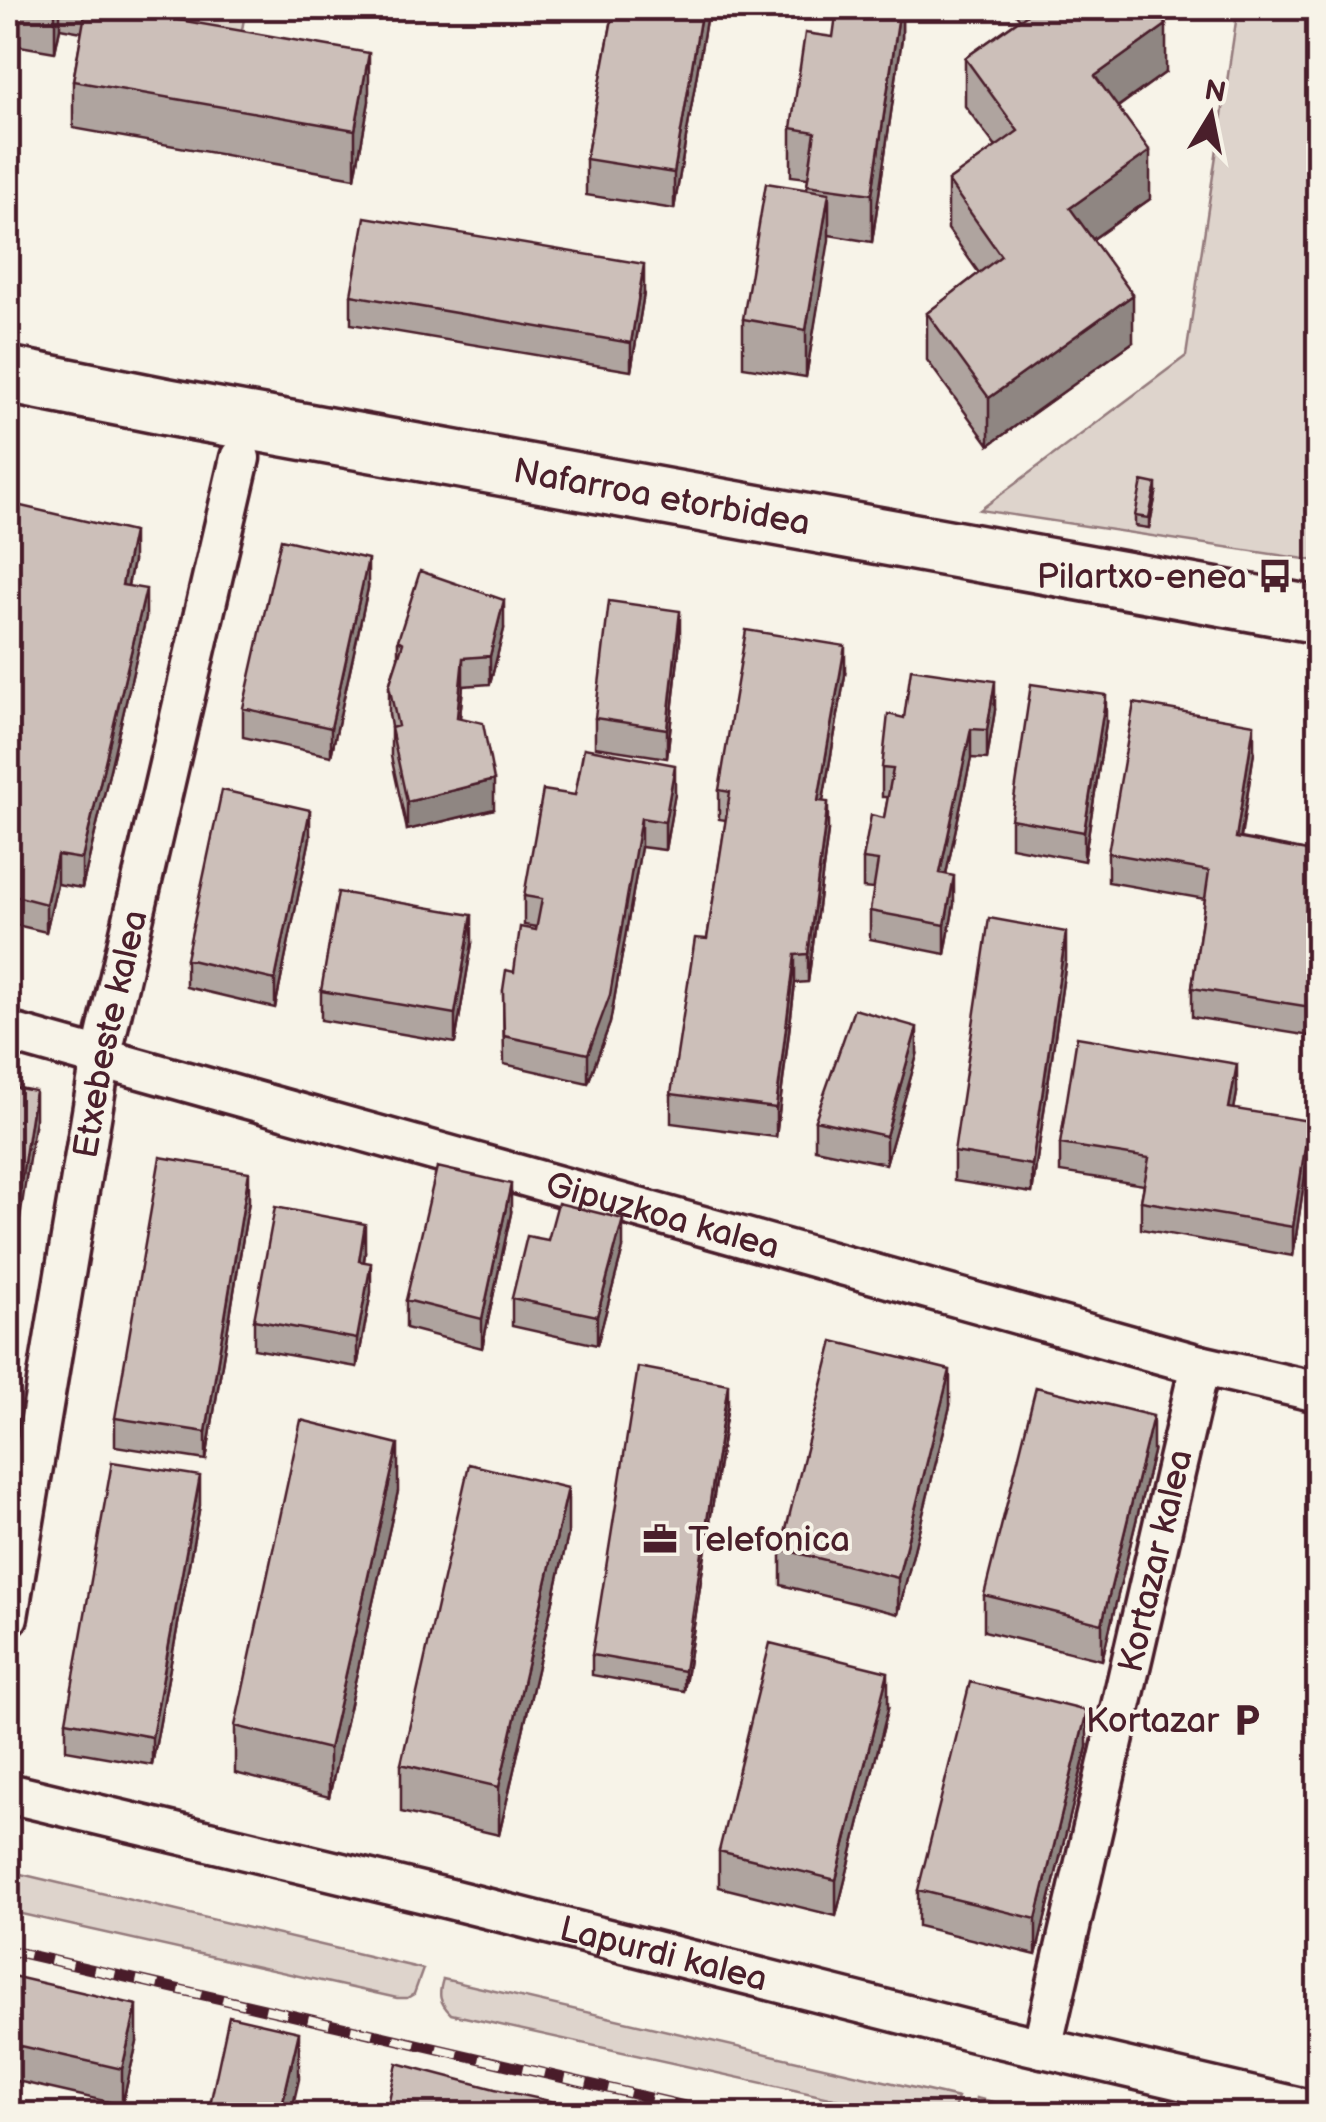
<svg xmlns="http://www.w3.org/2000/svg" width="1326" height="2122" viewBox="0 0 1326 2122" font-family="'Balsamiq Sans',sans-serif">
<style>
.green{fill:#ded4cc;stroke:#947a7c;stroke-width:2.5}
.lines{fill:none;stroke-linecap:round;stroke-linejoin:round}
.street-casing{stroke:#4a1f2b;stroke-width:45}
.highway-casing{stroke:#4a1f2b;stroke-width:62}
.street{stroke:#f7f3e8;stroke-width:38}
.highway{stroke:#f7f3e8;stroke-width:55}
.rail-casing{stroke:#4a1f2b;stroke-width:11}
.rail{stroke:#f7f3e8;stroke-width:8;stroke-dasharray:22;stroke-linecap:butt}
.wall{fill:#afa49f;stroke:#4a1f2b;stroke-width:2.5}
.shaded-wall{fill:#8f8682;stroke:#4a1f2b;stroke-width:2.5}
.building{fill:#ccbfb9;stroke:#4a1f2b;stroke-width:2.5}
.labels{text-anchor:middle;stroke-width:8;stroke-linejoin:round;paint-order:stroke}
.street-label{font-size:35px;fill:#4a1f2b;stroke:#f7f3e8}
.poi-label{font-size:35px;fill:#4a1f2b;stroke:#f7f3e8;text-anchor:end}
</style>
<rect width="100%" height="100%" fill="#f7f3e8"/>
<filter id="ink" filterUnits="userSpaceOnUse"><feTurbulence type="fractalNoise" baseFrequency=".01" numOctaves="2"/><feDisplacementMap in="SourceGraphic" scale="20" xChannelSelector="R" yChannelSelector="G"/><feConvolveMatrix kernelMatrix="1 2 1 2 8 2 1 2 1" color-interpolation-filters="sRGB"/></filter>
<g filter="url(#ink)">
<!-- green -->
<path class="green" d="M179,8H246L241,35L176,25Z
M1238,8H1318V561L980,510L1186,356Z
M8,1871L423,1969L414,1994L407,1998H397L8,1911Z
M443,1979L958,2098L952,2114H902L451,2014C439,2002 438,1995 443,1979Z
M976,2098L1046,2114H974Z"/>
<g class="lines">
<!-- street casing -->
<g class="street-casing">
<g id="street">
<path id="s1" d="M8,1032L1200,1365L1318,1392"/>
<path id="s2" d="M8,1617L101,1058L240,458"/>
<path id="s3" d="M8,1793L450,1899L978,2033L1318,2112"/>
<path id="s4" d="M1042,2048L1200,1365"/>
</g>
</g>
<!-- highway casing -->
<g class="highway-casing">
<g id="highway">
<path id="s5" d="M8,375L168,407L1318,615"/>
</g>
</g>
<!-- street -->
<use href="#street" class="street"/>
<!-- highway -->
<use href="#highway" class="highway"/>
<!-- rail casing -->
<g class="rail-casing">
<path id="rail" d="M8,1950L720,2114"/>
</g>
<!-- rail -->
<use href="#rail" class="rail"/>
</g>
<!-- wall -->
<path class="wall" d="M8,8H144L143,13L369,101L355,178L73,128V81L82,32L60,28L55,52L8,44Z
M614,8H708L674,209L586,195V159Z
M902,8V38L872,242L829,235L806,377L743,367V319L807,190L808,178L791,176V128L833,37Z
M1011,8H1154L1166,72L1118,107L1150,199L1093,239L1133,342L989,445L927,360V313L979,273L948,229V181L996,147L965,106V58L1020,19Z
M644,293L631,371L351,324V295Z
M1156,494L1149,528L1135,526V516Z
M8,503L133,561L128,586L146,617L82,888L57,884L46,932L8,923Z
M368,588L331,756L243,737V708Z
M504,629L490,684L463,686L460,718L494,809L407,830L391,756V727L389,714V686L398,657V640Z
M680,640L667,758L595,747V718Z
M845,675L823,801L828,831L808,982L795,983L776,1137L671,1123V1094L707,939L726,820L719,819V790Z
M995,710L987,759L971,758L946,874L954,904L945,954L870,939V911L874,889L863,888V859L884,818L888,797H882V768L904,718Z
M1106,723L1084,861L1011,847V819Z
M1254,752L1241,838L1318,853L1317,1037L1192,1017V988L1205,899L1108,882V853Z
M675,793L665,850L641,847L610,1023L588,1083L504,1064L503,990L514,972L537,927L524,925V896L575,795Z
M310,838L275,1008L186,987V959Z
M472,943L455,1043L321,1020V991Z
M1066,961L1032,1193L954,1181V1152Z
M917,1055L886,1164L815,1149V1120Z
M1237,1093L1234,1109L1309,1149L1293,1256L1141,1229V1201L1144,1185L1060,1172V1144Z
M249,1201L206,1460L115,1446V1418Z
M511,1213L482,1348L406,1328V1300Z
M548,1240L623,1248L597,1345L512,1326V1298Z
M365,1253L364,1262L371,1292L357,1367L254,1349V1320Z
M728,1404L684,1691L592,1675V1655Z
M950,1406L898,1614L781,1585V1549Z
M1153,1452L1102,1660L984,1631V1595Z
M398,1491L329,1797L235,1773V1726Z
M200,1505L152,1765L66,1750V1721Z
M568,1535L499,1835L401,1812V1764Z
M888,1709L836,1916L719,1887V1851Z
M1087,1747L1036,1955L918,1926V1890Z
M8,1975L137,2042L122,2105L8,2079Z"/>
<!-- shaded-wall -->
<path class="shaded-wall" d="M55,8H60V28L55,52Z
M702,8H708L674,209V173Z
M900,8H902V38L872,242V194Z
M1166,25V72L1095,123V76Z
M369,53V101L355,178V130Z
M1150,151V199L1070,255V208Z
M829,193V240L806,377V330Z
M644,264V293L631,371V343Z
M1133,295V342L989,445V398Z
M1156,484V494L1149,528V518Z
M133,532V561L122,613V585Z
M368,559V588L331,756V728Z
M146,589V617L82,888V859Z
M504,600V629L490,684V656Z
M680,611V640L667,758V729Z
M845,646V675L818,829V801Z
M463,658V686L457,746V717Z
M995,681V710L987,759V730Z
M1106,695V723L1084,861V832Z
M1254,724V752L1236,866V838Z
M971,729V758L940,902V873Z
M675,765V793L665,850V822Z
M494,780V809L407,830V802Z
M828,802V831L808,982V954Z
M310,810V838L275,1008V980Z
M641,818V847L610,1023L588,1083V1054Z
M57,855V884L46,932V904Z
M954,876V904L945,954V925Z
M472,915V943L455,1043V1014Z
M1066,932V961L1032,1193V1165Z
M795,955V983L776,1137V1108Z
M1318,998V1026L1317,1037V1008Z
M917,1027V1055L886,1164V1136Z
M1237,1064V1093L1229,1137V1108Z
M35,1091V1120L8,1296V1267Z
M1309,1121V1149L1293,1256V1227Z
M249,1172V1201L206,1460V1432Z
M511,1184V1213L482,1348V1319Z
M623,1219V1248L597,1345V1316Z
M365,1224V1253L359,1289V1261Z
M371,1263V1292L357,1367V1339Z
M950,1370V1406L898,1614V1578Z
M728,1384V1404L684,1691V1671Z
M1153,1416V1452L1102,1660V1624Z
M398,1444V1491L329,1797V1749Z
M200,1476V1505L152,1765V1737Z
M568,1488V1535L499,1835V1787Z
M888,1672V1709L836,1916V1880Z
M1087,1711V1747L1036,1955V1919Z
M137,2005V2042L122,2105V2069Z
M299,2032V2079L291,2114H280Z"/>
<!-- building -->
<path class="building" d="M86,8H110L369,53L355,130L73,81Z
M614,8H702L674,173L586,159Z
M837,8H900L872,194L807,185L815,132L791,128L805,33L833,37Z
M1036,8H1154L1166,25L1095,76L1150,151L1070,208L1133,295L989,398L927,313L1001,256L948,181L1018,131L965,58Z
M766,183L829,193L806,330L743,319Z
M365,217L644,264L631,343L351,295Z
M1142,481L1156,484L1149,518L1135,516Z
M8,503L133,532L122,585L146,589L82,859L57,855L46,904L8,894Z
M281,539L368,559L331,728L243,708Z
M420,571L504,600L490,656L463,658L457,717L483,723L494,780L407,802L391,728L398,726L389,686L403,643L398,640Z
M609,601L680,611L667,729L595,718Z
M746,630L845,646L818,801L828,802L808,954L795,955L776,1108L671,1094L695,938L707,939L730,792L719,790Z
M911,669L995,681L987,730L971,729L940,873L954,876L945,925L870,911L878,861L863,859L871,815L884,818L893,769L882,768L888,714L904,718Z
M1031,684L1106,695L1084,832L1011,819Z
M1134,703L1254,724L1236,838L1318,853V998L1317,1008L1192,988L1209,871L1108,853Z
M584,748L675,765L665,822L641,818L610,995L588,1054L504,1036L503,990L506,970L514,972L520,927L536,930L542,899L524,896L543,790L575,795Z
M222,790L310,810L275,980L186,959Z
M338,892L472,915L455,1014L321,991Z
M989,918L1066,932L1032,1165L954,1152Z
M854,1009L917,1027L886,1136L815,1120Z
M1077,1037L1237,1064L1229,1108L1309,1121L1293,1227L1141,1201L1149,1158L1060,1144Z
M8,1086L35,1091L8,1267Z
M160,1157L249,1172L206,1432L115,1418Z
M437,1167L511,1184L482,1319L406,1300Z
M558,1203L623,1219L597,1316L512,1298L527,1236L548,1240Z
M275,1207L365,1224L359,1261L371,1263L357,1339L254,1320Z
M833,1341L950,1370L898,1578L781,1549Z
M638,1367L728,1384L684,1671L592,1655Z
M1036,1387L1153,1416L1102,1624L984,1595Z
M301,1420L398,1444L329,1749L235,1726Z
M112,1462L200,1476L152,1737L66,1721Z
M469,1464L568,1488L499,1787L401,1764Z
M770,1643L888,1672L836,1880L719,1851Z
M970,1682L1087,1711L1036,1919L918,1890Z
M8,1975L137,2005L122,2069L8,2043Z
M229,2016L299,2032L280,2114H208Z
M397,2063L495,2089L609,2114H386Z"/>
</g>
<!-- icons -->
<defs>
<g id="bus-bare" transform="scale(2.7)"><path d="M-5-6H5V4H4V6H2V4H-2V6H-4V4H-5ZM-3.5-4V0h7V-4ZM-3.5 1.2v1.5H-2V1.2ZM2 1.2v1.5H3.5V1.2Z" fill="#4a1f2b" stroke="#f7f3e8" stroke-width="2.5" paint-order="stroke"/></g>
<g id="office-bare" transform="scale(2.7)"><path d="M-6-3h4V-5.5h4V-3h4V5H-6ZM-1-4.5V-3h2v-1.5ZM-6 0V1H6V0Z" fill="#4a1f2b" stroke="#f7f3e8" stroke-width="2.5" paint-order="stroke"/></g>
<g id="parking-bare" transform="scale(2.7)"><path d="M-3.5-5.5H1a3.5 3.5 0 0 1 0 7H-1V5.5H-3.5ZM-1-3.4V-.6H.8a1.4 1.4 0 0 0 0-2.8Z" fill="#4a1f2b" stroke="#f7f3e8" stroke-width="2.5" paint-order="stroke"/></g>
</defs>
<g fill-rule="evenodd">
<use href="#bus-bare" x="1275" y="576"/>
<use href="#office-bare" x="660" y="1539"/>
<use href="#parking-bare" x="1247" y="1720"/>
</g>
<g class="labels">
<!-- street labels -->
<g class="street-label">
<text dy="12" stroke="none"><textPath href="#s5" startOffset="665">Nafarroa etorbidea</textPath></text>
<text dy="12" stroke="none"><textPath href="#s2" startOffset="592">Etxebeste kalea</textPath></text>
<text dy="12" stroke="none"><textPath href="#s1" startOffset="680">Gipuzkoa kalea</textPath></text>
<text dy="12" stroke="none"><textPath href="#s4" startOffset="500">Kortazar kalea</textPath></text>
<text dy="12" stroke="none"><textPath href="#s3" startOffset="675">Lapurdi kalea</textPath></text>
</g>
<!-- poi labels -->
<g class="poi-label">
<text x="1247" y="588">Pilartxo-enea</text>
<text x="688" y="1551" text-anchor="start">Telefonica</text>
<text x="1219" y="1732">Kortazar</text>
</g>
</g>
<!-- margin -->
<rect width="1326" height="2122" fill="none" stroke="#f7f3e8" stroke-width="40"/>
<rect x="20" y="20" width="1286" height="2082" fill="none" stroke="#4a1f2b" stroke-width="4" filter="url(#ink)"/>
<!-- north arrow -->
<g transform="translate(1211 115) rotate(10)" stroke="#f7f3e8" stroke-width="8" paint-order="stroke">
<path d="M0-8L18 38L0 25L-18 38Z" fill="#4a1f2b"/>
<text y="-15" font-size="28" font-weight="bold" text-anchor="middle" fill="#4a1f2b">N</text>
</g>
</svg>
